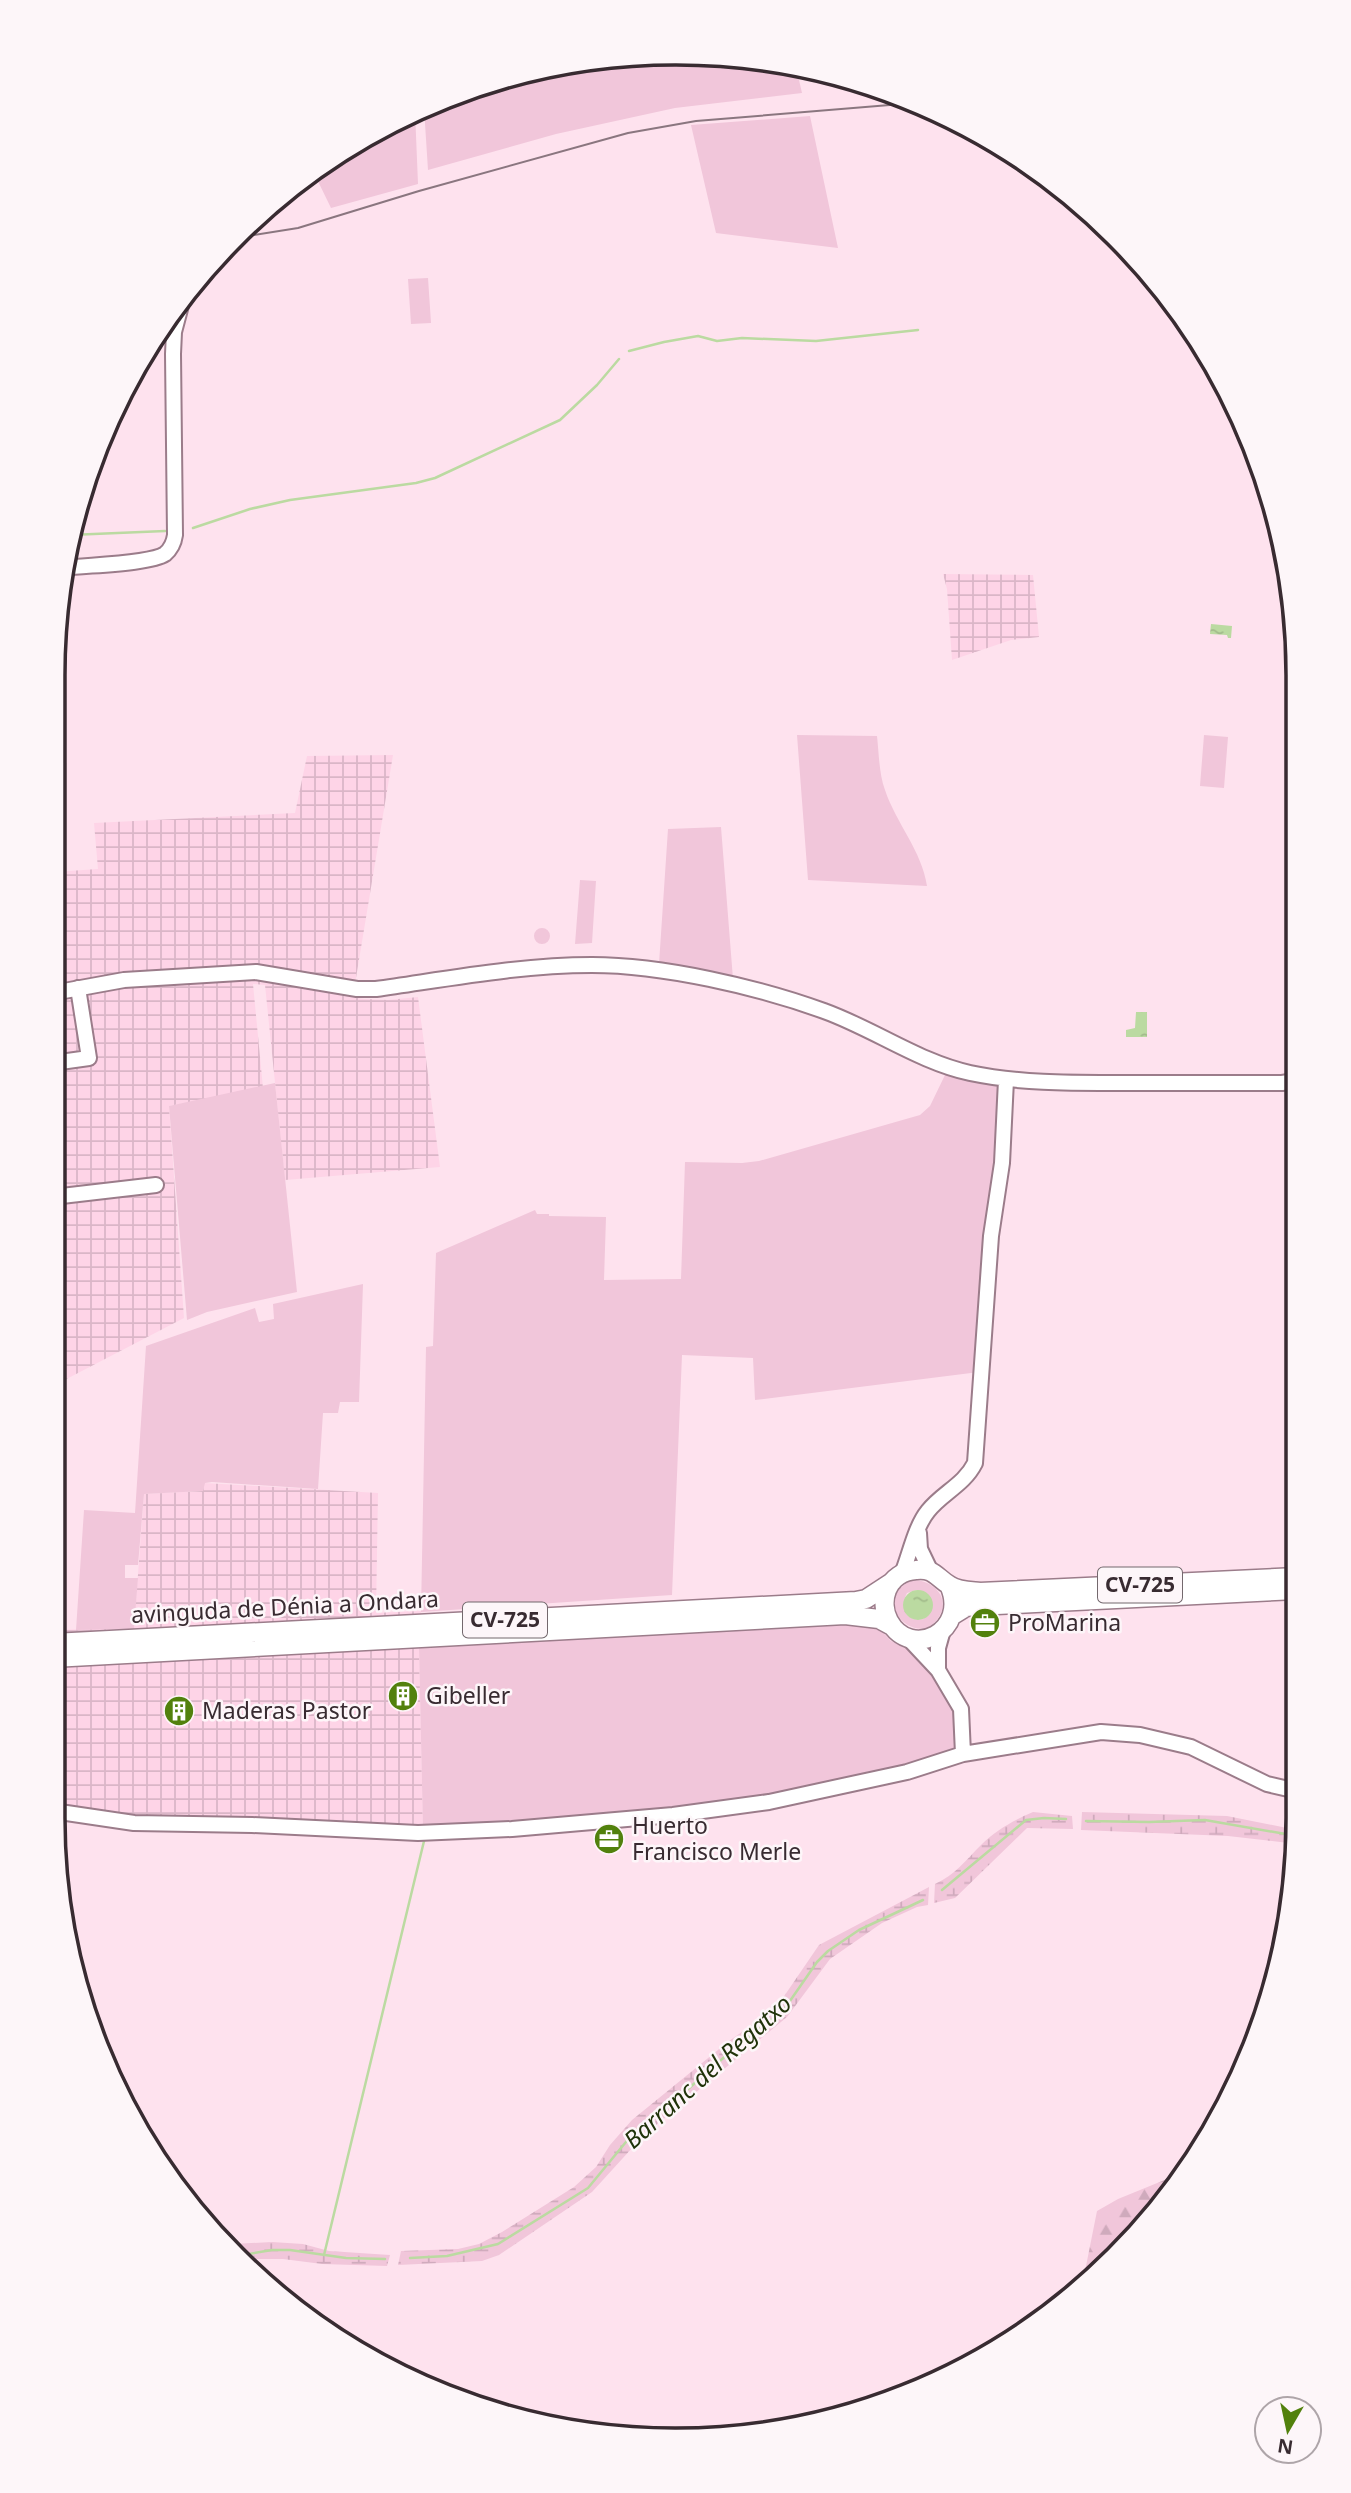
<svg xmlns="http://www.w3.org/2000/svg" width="1351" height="2493" viewBox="0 0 1351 2493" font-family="'Noto Sans',sans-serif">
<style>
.industrial{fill:url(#industrial-grid)}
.grass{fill:#f1c6da;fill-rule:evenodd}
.forest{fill:url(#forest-firs)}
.wetland{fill:url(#wetland-marsh)}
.water{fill:url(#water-ripples)}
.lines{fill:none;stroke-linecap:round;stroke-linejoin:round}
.stream{stroke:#bbdaa1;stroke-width:2.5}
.minor-casing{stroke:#9b7c8a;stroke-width:18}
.major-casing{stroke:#9b7c8a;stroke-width:21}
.minor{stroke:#fff;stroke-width:14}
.major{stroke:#fff;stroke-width:18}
.tram{stroke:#8a767f;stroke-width:2}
.labels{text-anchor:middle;stroke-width:5;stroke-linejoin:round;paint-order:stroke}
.shield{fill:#fdf6f9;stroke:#73686d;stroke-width:2}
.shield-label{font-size:21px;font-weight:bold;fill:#382b31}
.street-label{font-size:23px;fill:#382b31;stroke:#fdf6f9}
.poi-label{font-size:23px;fill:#382b31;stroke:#fdf6f9;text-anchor:start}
.water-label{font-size:24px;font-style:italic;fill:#20330a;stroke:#fdf6f9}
.rim{fill:none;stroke:#382b31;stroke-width:3.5}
</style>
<defs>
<pattern id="industrial-grid" width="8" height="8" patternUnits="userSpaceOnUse" patternTransform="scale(1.75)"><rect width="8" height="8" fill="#fed4e7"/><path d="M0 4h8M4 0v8" fill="none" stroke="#dab6c7"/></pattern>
<pattern id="forest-firs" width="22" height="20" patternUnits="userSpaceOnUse" patternTransform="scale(1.75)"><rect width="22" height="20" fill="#f1c6da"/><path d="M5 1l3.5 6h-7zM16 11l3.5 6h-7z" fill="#cfaabc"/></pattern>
<pattern id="wetland-marsh" width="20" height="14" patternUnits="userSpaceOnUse" patternTransform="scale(1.75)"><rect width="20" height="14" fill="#f1c6da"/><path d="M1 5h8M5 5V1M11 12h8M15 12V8" fill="none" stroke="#cfaabc"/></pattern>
<pattern id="water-ripples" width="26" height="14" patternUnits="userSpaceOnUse" patternTransform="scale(1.75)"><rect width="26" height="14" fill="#bbdaa1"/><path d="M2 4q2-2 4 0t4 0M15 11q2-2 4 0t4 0" fill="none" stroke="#a2bb8b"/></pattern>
</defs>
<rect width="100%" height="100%" fill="#fee2ee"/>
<!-- industrial -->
<path class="industrial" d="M943,574L1033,575L1039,637L1011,640L952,660L947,589Z
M393,755L354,990L292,987L364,999L388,1000L418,997L440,1167L285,1180L265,985L253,984L263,1088L169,1106L184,1318L53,1386L54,872L98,869L94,823L295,813L307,756Z
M204,1483L378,1493L376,1613L421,1611L419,1647L423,1830L370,1823L129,1816L78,1810L53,1803V1630L134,1628L144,1494L203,1491Z"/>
<!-- grass -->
<path class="grass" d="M634,54L756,58L796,67L802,93L675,108L556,134L428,170L424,108L514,74Z
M415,111L418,184L331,208L313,171L400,117Z
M810,116L838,248L716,233L691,125Z
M428,278L431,323L411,324L408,279Z
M797,735L877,736C879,754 879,774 885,790C896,823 922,851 927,886L808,880Z
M1204,735L1228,737L1224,788L1200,786Z
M721,827L733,979L659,964L668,829Z
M580,880L596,881L592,943L575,944Z
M534 936a8 8 0 1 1 16 0a8 8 0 1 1-16 0Z
M949,1074L996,1085L999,1088L1001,1100L979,1372L755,1400L753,1358L682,1355L672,1595L421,1612L426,1347L433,1346L436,1253L535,1210L537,1214H549V1216L606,1217L604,1280L681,1279L685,1162L742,1163L759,1161L920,1115L930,1106L945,1075Z
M275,1083L297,1292L207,1312L187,1320L169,1106Z
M363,1284L359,1402H340L338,1413H323L318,1489L212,1482L205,1483L203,1491L144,1494L138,1565H125V1578H138L134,1629L76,1630L84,1510L135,1513L146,1346L255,1308L259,1322L274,1319L273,1304Z
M913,1580C931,1580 950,1595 940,1615C919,1654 865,1599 913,1580ZM916,1590L925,1592L924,1619C906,1622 899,1608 907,1593Z
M853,1622L871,1625L880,1629L891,1641L917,1654L951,1705L956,1720L957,1744L951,1751L912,1767L728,1804L423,1830L419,1647Z"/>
<!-- forest -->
<path class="forest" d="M307,175L305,185L297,196L280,197Z
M1167,2179H1174L1085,2286L1083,2281L1097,2211L1118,2199Z"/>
<!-- wetland -->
<path class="wetland" d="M1033,1812L1072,1816L1073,1829L1027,1828L955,1898L934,1903L935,1884C955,1875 966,1860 981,1845C996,1830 1014,1820 1033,1812Z
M1082,1812L1227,1816L1297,1830V1844L1228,1836L1081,1830Z
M929,1887L928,1905L917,1907L882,1923L830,1959L787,2017L643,2136L592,2192L499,2255L482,2261L398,2265L401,2251L458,2249L479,2244L502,2232L574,2187L596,2167L610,2145L632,2120L729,2041L776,2008L819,1945Z
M272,2242L303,2244L329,2251L390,2255L387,2266L322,2264L283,2259H248L232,2244Z"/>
<!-- water -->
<path class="water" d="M1211,624L1232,626L1231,638H1228L1227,635L1210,634Z
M1136,1012H1147V1037H1126V1030L1135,1028Z
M903 1605a15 15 0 1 1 30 0a15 15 0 1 1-30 0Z"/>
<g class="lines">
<!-- stream -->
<path class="stream" d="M629,351L664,342L698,336L717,341L742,338L816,341L918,330
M193,528L250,509L290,500L416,483L435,478L560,420L597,385L619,359
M70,535L165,531
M1086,1821L1149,1822L1205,1820L1297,1836
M942,1890L1026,1820L1044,1818L1066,1819
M243,2255L272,2250H290L346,2258L385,2259
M324,2255L425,1837
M410,2258L447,2256L498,2244L588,2188L635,2131L679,2097L738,2045L783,2011L817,1962L828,1951L859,1930L923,1900"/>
<!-- minor casing -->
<g class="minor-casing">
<path id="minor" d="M65,568C86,565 150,564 165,554C171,549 174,542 175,535L173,354L174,332L183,298
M53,993L124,980L256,972L357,989H376C447,979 520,965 592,965C662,965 758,987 824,1011C874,1029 919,1062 970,1073C1023,1084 1075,1083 1128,1083C1179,1083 1230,1083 1282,1083L1295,1081
M53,1063L89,1058L78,988
M53,1197L156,1185
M919,1533L920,1549L931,1572
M902,1574C910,1554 915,1527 928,1511C942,1493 964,1485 975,1463L991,1236L1002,1163L1006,1080
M908,1638L938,1670L961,1709L963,1754
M938,1670V1648L943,1630
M53,1811L134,1823L252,1825L418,1833L512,1829L673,1815L769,1802L907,1772L963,1754L1101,1732L1140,1735L1191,1747L1267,1784L1297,1791"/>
</g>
<!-- major casing -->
<g class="major-casing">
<path id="major" d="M949,1585C970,1631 911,1661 889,1621C884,1612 883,1600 887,1590C892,1578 903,1571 916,1570C934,1568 936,1577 949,1585C957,1591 970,1591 980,1592L1296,1577
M953,1615L966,1607L976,1606L1296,1590
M53,1643L856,1601L866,1599L892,1582
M53,1658L845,1615L879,1619L892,1626"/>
</g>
<!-- minor -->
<use href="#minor" class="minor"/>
<!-- major -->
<use href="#major" class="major"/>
<!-- tram -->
<path class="tram" d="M235,238L298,228L419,191L628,133L696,121L914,103"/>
</g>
<!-- icons -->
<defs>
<g id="office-disc" transform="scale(1.575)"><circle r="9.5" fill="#52810d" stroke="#fdf6f9"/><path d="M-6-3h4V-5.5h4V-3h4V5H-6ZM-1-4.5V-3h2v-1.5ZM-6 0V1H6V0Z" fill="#fff"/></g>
<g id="building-disc" transform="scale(1.575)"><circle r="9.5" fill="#52810d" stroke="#fdf6f9"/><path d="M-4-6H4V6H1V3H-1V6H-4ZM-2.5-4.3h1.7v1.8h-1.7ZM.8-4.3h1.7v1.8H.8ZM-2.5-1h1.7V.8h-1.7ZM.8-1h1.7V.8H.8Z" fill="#fff"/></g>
</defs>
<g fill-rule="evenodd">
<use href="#office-disc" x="985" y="1623"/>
<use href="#building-disc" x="403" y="1696"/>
<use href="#building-disc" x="179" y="1711"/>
<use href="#office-disc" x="609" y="1839"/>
</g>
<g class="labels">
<!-- shield labels -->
<g class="shield">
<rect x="1098" y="1567.5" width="84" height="35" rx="5"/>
<rect x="463" y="1602.5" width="84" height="35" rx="5"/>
</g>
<g class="shield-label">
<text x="1140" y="1592">CV-725</text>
<text x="505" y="1627">CV-725</text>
</g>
<!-- street labels -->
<g class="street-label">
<text transform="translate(285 1607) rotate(-3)" y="8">avinguda de Dénia a Ondara</text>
</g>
<!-- poi labels -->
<g class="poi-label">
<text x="1008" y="1631">ProMarina</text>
<text x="426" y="1704">Gibeller</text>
<text x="202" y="1719">Maderas Pastor</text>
<text x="632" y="1834">Huerto<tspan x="632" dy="26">Francisco Merle</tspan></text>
</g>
<!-- water labels -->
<g class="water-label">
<text transform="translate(708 2072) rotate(-42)" y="8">Barranc del Regatxo</text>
</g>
</g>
<!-- crop -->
<path d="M0 0H1351V2493H0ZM675 65H676A610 610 0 0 1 1286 675V1818A610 610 0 0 1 676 2428H675A610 610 0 0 1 65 1818V675A610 610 0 0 1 675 65Z" fill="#fdf6f9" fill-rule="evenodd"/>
<path class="rim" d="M675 65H676A610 610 0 0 1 1286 675V1818A610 610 0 0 1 676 2428H675A610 610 0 0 1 65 1818V675A610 610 0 0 1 675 65Z"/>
<!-- north arrow -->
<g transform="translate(1288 2430) rotate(189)"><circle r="33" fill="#fdf6f9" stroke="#aea5a9" stroke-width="2"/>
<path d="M0-5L12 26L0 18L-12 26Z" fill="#52810d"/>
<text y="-10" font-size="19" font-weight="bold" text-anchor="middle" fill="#382b31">N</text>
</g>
</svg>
